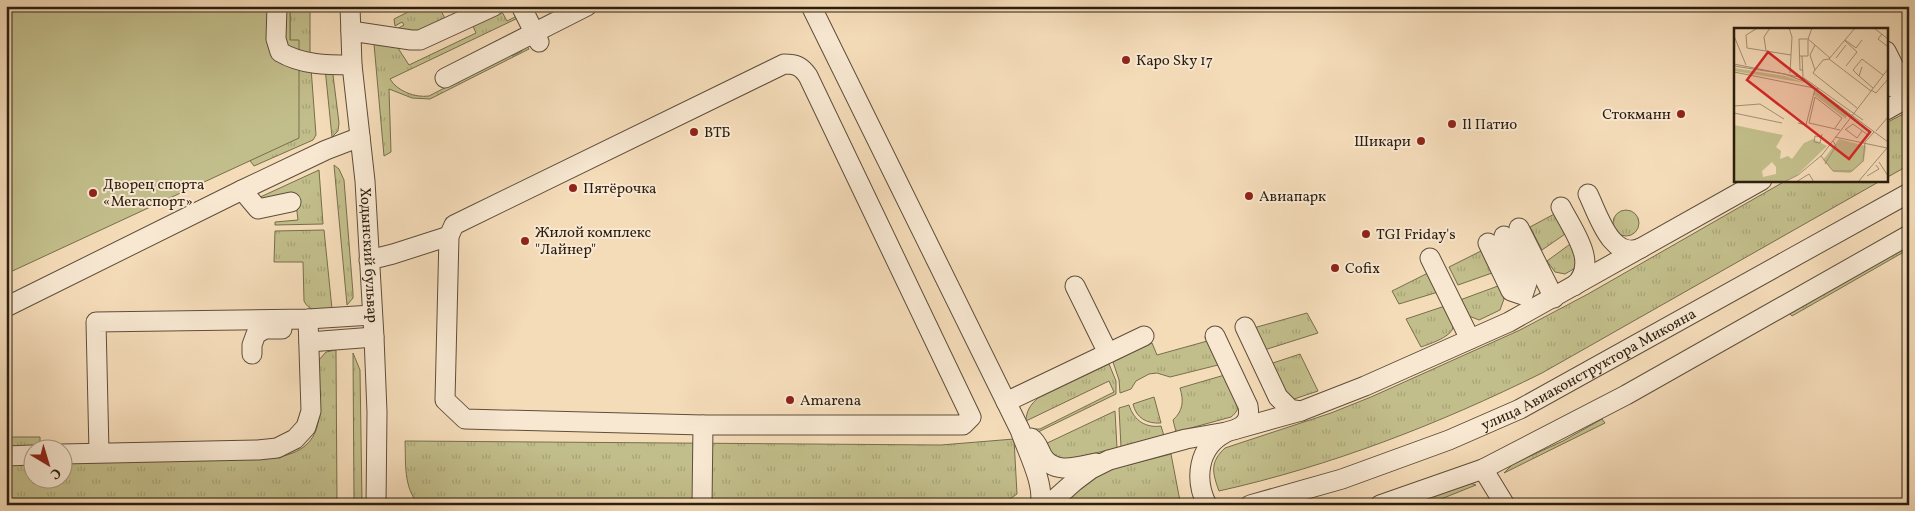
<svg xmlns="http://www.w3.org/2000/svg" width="1915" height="511" viewBox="0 0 1915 511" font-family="Vollkorn,serif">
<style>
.grass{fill:url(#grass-tufts);stroke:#776e4d}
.pitch{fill:#c2be8b;stroke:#776e4d}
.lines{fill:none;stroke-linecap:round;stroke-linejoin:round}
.minor-casing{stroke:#5e4e3a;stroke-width:21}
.minor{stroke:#f8e8d2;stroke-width:19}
.poi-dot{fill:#8f2418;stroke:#f8e8d2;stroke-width:2}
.labels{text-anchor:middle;stroke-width:4;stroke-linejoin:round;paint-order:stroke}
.poi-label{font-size:15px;fill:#2c1e0f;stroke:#f8e8d2;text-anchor:start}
.street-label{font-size:15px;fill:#2c1e0f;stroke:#f8e8d2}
.inset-road{fill:none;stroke:#a59075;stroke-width:1}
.view{fill:#d62828;fill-opacity:0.15;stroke:#d62828;stroke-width:2.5}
.inset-edge{fill:none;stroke:#2c1e0f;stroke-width:2.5}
</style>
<defs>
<pattern id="grass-tufts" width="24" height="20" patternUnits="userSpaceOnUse" patternTransform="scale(1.25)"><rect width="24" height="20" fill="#c2be8b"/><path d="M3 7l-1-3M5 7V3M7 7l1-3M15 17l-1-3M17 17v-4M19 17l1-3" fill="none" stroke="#a7a377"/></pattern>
</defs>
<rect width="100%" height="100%" fill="#f5dcb9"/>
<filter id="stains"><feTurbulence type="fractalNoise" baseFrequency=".004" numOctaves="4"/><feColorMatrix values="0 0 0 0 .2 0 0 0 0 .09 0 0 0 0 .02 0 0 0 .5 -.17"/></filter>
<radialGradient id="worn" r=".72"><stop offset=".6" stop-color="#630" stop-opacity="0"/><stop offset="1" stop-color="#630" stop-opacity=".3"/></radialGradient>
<!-- grass -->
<path class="grass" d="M290,6H310V53L298,54L290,40Z
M420,6H439L446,21L422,33L395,30L404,25L402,22L395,26L394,19Z
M501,10L507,21L519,15L520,17L390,79C397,91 415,98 429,96L510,54L512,56L522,51L521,49L527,46L529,49L430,99L412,98L389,89L391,152L384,156L374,44L396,45L409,65L476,33L472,24Z
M311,68L316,135L313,140L254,166L248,158L294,69Z
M325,68L333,75L339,123L338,131L332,137Z
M1909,111V165L1886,178V123Z
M334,165L339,169L344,180L353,293V298L347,305Z
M319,170L323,224L275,225V222L298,220L295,195L267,203L256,199Z
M1787,180H1882L1542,373C1439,424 1331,466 1219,491C1212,472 1210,462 1225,448L1331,413L1371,397L1520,330L1588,294Z
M1613 223a13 13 0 1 1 26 0a13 13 0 1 1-26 0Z
M1558,212L1568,232L1542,250L1530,227Z
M324,230L332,309C320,310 310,313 304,301L303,262H274L275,231Z
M1573,242L1577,267L1565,274L1555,272L1547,261Z
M1909,245V249L1792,316L1789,313Z
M1481,251L1492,273L1458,285L1449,267Z
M1428,273L1438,292L1399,304L1392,291Z
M1498,286L1504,299L1500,310L1479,320L1469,316L1460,300Z
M1445,306C1448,312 1453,319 1453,325C1455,336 1429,344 1421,347L1406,319Z
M1307,313L1318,333L1261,351L1250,329Z
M1211,340L1222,364L1170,377L1157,373L1149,374L1136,381L1131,389L1120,393L1119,380L1113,362L1152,343L1157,355Z
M336,350L337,505H6V461H32V478H62L63,460L273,458C335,449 316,404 319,360L326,352Z
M353,353L360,370L362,502H354Z
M1300,354L1318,391L1294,399L1288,398L1267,365Z
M1109,364L1116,381V394L1036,433L1028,429H1040L1114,392L1109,381L1026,421C1026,411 1031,404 1038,398Z
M1228,374C1234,389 1247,405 1231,417L1176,432L1173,420C1183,411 1184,401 1180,388Z
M1154,397L1161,423C1147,424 1136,418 1133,404Z
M1129,405C1134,421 1146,428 1161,426L1164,436L1121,447L1119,408Z
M1115,411L1117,448L1061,461H1057L1043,445Z
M1602,419L1605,423L1504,473L1513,464L1563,441Z
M6,437H40V443L37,448L6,452Z
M1014,439L1017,494L1001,505H419C403,487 406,463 405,441L941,445Z
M1171,454L1180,501L1158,505H1061L1096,476L1112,469Z
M1470,483L1476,485L1426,505H1410Z"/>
<!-- pitch -->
<path class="pitch" d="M6,6H290V40H299V138L6,274Z"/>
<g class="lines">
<!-- minor casing -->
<g class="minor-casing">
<g id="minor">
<path d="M277,6L276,39L280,52C302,65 327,65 352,65"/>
<path id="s1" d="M350,6L352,65L365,181L374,337L377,412L376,505"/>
<path d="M521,6L539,42"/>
<path d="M811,6L1020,430C1027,451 1045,484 1040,505"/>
<path d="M351,31L411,40H420L494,6"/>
<path d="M1886,51L1899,77L1896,88L1886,85"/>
<path d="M784,64C796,64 801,66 808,76L971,417L963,425H703L465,419L445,400L449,236L454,225Z"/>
<path d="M445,78L587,6"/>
<path d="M1886,110L1909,97"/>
<path d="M242,190L258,209L291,202"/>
<path d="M1588,194C1598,214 1611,261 1641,248"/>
<path d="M1561,207C1573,231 1600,264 1574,286"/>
<path d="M1519,228L1554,298"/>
<path d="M1488,243L1511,291L1523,295L1527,283L1504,236"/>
<path d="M1430,258L1470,339"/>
<path d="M369,260L393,254L449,236"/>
<path d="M1075,286L1108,353"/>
<path d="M6,307L242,190L326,150L360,137"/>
<path d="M1245,327L1278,397L1290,409L1301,411"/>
<path d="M1215,336L1248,406C1250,417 1247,425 1236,429"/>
<path d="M309,342L374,337"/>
<path d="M252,354V345L256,334L265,329H282"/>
<path d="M1006,402L1144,336"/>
<path d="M1031,438C1037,442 1039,449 1042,455C1053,475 1077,467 1096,463"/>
<path d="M99,452L96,322L308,319L372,315"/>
<path d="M62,454L258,450L277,448L295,439L306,427L311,411L308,319"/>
<path d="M6,456L32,455"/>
<path d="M1483,469L1505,505"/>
<path d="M702,505L703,425"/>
<path d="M1048,505L1075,481L1091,469L1109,460L1186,439L1226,432L1301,411L1365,386L1509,322L1762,180"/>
<path d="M1207,505C1194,479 1198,447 1225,433"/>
<path id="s2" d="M1250,505L1342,479L1449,440L1520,409L1909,193"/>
<path d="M1380,505L1483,469L1626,395L1909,235"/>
</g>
</g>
<!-- minor -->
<use href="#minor" class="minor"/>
</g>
<!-- markers -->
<g class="poi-dot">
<circle cx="1126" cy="60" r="5"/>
<circle cx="1681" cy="114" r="5"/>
<circle cx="1452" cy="124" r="5"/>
<circle cx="694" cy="132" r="5"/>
<circle cx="1421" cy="141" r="5"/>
<circle cx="573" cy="188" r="5"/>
<circle cx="93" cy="193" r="5"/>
<circle cx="1249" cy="196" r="5"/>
<circle cx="1366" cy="234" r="5"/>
<circle cx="525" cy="241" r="5"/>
<circle cx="1335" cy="268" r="5"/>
<circle cx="790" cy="400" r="5"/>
</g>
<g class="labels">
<!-- poi labels -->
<g class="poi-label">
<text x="1136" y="65">Каро Sky 17</text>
<text x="1671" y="119" text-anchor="end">Стокманн</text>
<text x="1462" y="129">Il Патио</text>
<text x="704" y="137">ВТБ</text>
<text x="1411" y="146" text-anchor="end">Шикари</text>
<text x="103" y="189">Дворец спорта<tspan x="103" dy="17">«Мегаспорт»</tspan></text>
<text x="583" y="193">Пятёрочка</text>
<text x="1259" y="201">Авиапарк</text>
<text x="535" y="237">Жилой комплекс<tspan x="535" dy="17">"Лайнер"</tspan></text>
<text x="1376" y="239">TGI Friday's</text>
<text x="1345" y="273">Cofix</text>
<text x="800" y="405">Amarena</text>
</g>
<!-- street labels -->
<g class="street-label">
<text dy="5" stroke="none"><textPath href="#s1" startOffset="250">Ходынский бульвар</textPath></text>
<text dy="5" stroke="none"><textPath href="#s2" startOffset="366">улица Авиаконструктора Микояна</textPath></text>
</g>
</g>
<!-- overview -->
<g transform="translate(1734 28)">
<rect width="154" height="154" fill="#f5dcb9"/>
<path d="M0,40L51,48L71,55L0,43ZM81,63L113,86L112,91L79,66ZM0,97L49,107L42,119L47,123L46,131L54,128L58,131L70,115L79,111L93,118L62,148L49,154H0ZM38,134L42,139V146L29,149L28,143Z" fill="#c2be8b" fill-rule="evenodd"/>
<path d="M105,111L132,118L130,133L116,145L100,144L89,132Z" fill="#c2be8b"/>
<path class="inset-road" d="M55,0L58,9L56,45M78,0L74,11L96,30M140,0L154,11M22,1L12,7L13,20L57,27M148,6L144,11L153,18M0,8L12,37M110,12L123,24L112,38M111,12L122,20L128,12M81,17L76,27L81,42L89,32L95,31L121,0M32,23L30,9L36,0M65,28H74V12M68,28L69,49M102,30L112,17M95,31L137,63M0,36L70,50L129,92M0,38L51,46L74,55L154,114M128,39L125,48L119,42L128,31L149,47M69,42H66L65,11H74M81,42L79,45L123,80M0,44L85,61M125,48L139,60M137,62L142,65L154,51M0,78L26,76L50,91M0,85L48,95M64,95L72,97L81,61M101,100L108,90L81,69L75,95L106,102M111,101L123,110L128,103M112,101L119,96L134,107M142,103L154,89M88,109L81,108L80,114L86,115L88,106M101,109L153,120M87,128L99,143H118L129,133L131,114L140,104M145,134L154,148M91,136L102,118L99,113M133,148L145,141L142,137M50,154L64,147L88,127L154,41M62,154L75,146L80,154M124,154L153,120"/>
<path class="view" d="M34,24L136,104L115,131L13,52Z"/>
<rect width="154" height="154" class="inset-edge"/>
</g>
<!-- margin -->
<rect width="1915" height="511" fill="none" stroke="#f5dcb9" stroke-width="25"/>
<rect x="8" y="8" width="1900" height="496" fill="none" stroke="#2c1e0f" stroke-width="2.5"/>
<rect x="12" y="12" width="1890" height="486" fill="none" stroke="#2c1e0f"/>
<!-- north arrow -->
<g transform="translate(48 464) rotate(142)"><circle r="24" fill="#f8e8d2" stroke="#a69784"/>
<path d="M0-4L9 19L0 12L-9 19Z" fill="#8f2418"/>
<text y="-8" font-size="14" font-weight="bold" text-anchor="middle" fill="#2c1e0f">С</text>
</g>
<rect width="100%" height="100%" filter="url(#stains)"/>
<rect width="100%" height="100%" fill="url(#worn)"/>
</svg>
